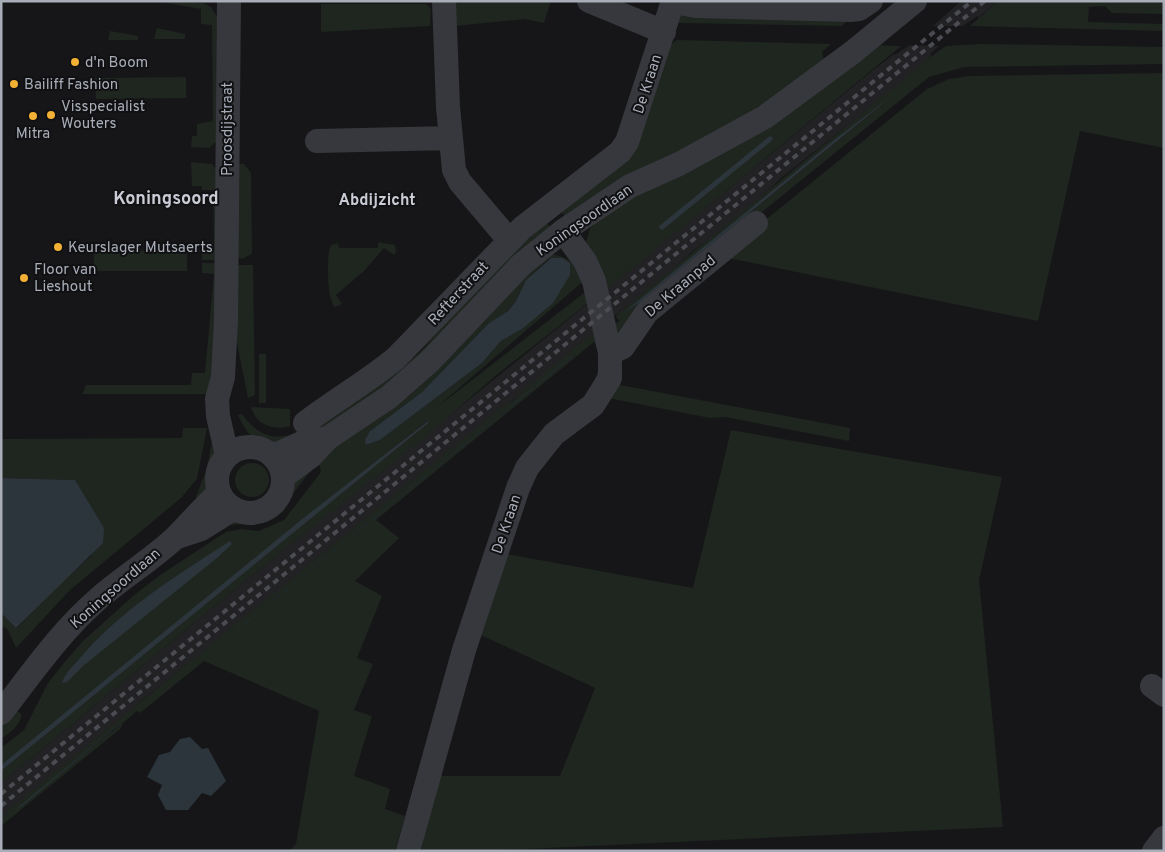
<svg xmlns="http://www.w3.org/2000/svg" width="1165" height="852" viewBox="0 0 1165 852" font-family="Overpass,sans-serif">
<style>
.built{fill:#222225}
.green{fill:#1e261f;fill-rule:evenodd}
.water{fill:#2c353c}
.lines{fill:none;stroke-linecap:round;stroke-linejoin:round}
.stream{stroke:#2c353c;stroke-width:5}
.minor{stroke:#37383d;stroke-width:24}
.rail{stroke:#4a4c52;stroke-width:4;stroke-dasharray:6 5;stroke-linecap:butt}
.poi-dot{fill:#f2b134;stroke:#111113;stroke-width:2}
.labels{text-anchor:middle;stroke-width:4;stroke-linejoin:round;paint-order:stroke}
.poi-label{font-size:15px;fill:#a8adb8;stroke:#111113;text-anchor:start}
.street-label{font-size:15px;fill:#a8adb8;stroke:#111113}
.neighbourhood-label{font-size:16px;font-weight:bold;fill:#c9ccd4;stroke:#111113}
.quarter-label{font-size:18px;font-weight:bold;fill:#c9ccd4;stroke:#111113}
</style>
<rect width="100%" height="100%" fill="#161618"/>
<!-- built -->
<path class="built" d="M961,1H998L978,18L977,16L963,26H933Z
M910,45L939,46L923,60L930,54L932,56L892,90L780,179L746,211L693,251L643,294L610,319L604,291L873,70L894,54L895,55Z
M591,301L599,328L574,350L260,607L140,702L132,711L35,789L1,819V783L240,585Z"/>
<!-- green -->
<path class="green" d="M156,1L203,3L211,7L217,17L216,142L209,148L191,147L192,136H197V124L213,121L212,25L201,24V9Z
M453,1H551L544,23L525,19L454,26Z
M998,1H1005L1004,3L1007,1H1164V14L1112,13L1105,6L1089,7L1088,22L1164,24V31L970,26Z
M321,4H426L431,9L430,26L321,32Z
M682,10L854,13L842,26L678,23Z
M157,28L185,34V39H154Z
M110,31L138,36V40H108Z
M677,40L831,44L822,52L825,64L758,111L566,218L559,209L606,178L668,46Z
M980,44L1164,47V64L964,67L929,77L647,305L621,340L614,325L620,320L617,319L616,315L937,52L946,46ZM898,91L643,300L623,313Z
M874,45L901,46L605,291L586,242L590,229L603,215Z
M1164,73V148L1080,131L1038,321L728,258L763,222L927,89L949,79L970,76Z
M186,77V98L96,99L95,78Z
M191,162L212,164L219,172L221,260H202V250L214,248L213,190H202V186H192Z
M239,164H244L251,173L252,254L242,259L236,257Z
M544,219L551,228L434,344L381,392L322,428L304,429L397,372L422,350L465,300Z
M378,242L395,245L396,252L394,255L384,248L364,271L336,295L342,304L335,307C327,301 326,254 331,245L338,243L339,248H378Z
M94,250L187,251V271H94Z
M548,254C568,255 574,264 586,279L436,408L589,289L592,300L499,373L420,441L240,585L1,783V771L427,423L428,420L1,765V748L24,730L48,683L63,664L83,641L133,596L160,575L226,532L241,529L259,531L284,520L321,472L318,459ZM550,258H562L522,329L501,341L482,363L380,440L366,445L370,431L422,392L489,323L508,311L516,301L526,280Z
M202,263H221L210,394H82L86,385H191L192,373H205L214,274L202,273Z
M236,265H253L255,395L248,398L235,333Z
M599,328L601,374L584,397C595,382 607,360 594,342L376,520L399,538L355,581L382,596L357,658L373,664L354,710L372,716L354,776L390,789L385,809L405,816L395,851H289L296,844L319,711L204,661L140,713L137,711L123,723L120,729L1,826V819L12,807L507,403L514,400L519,394ZM575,354L237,630L235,631L568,359ZM118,725H120L14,811L23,804Z
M259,354H266V403H259Z
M615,384L850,428L849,441L725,417L710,418L608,398Z
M251,407L290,409V426C273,431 256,425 251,407Z
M242,414C256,433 271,441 294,434L298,440C267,447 252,447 238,415Z
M183,428H207L197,479L181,498L70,590L16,648L8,630L1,625V613L17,628L62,582L91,556L75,480L1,478V439L182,438Z
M731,430L1002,477L979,580L1003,827L480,851H421L437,776H560L595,688L481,635L506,554L693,588Z
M214,431L219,457L211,481L199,501L196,497L207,468Z
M235 480a17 17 0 1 1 34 0a17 17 0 1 1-34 0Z
M314,467L297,488L283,512L273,519L261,523L229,525L239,517L253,518L265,515L276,509L285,498L294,479Z
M14,708L22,715C19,726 10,733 1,739V725Z"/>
<!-- water -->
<path class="water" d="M898,91L643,300L622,314L833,141Z
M551,258H562L570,263V275L553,303L522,329L501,341L482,363L380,440L366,445L365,440L370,431L422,392L489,323L508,311L516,301L526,280Z
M575,354L237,630L235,631L568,359Z
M429,420L428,423L1,771V765L301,520Z
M1,478L75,480L104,528L103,543L16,628L1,613Z
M230,541L232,544L217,558L83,666L67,682L62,683C65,673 73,666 80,658C121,610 177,575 230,541Z
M120,724L23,805L14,811L118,725Z
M190,737L202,749L208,748L226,781L211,796L202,793L188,810H166L158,795L162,785L147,777L159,755L170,752L180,739Z"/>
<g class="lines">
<!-- stream -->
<path class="stream" d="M662,227L770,139"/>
<!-- minor -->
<path class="minor" d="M444,1L448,107L454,170L460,182L509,240
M589,1L664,32
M673,2L696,6L851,10L859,9L871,1
M317,141L451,138
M610,353L623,347L647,312L756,223
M305,423C335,400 367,382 396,358L522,228L620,152L627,142L673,1
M217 480a33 33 0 1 1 66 0a33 33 0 1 1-66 0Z
M227,455L218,416L217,399L223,377L226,320L229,1
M273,456L304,442L328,438
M284,476L311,456L328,438L389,397L430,361L521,265L563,231L630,186L679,164L765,117L853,52L915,1
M180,536L201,529L233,509
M1152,686L1164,695
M1,713C32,673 60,632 98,599C122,578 154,558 176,537C191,522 203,507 219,493
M408,851L464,650L518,488L527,468L542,449L554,434L593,405L610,378V353L594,281L585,261L563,231
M1154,851L1164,838"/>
<!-- rail -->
<path class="rail" d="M1,794L972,1
M1,806L985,1"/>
</g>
<!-- markers -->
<g class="poi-dot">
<circle cx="75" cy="62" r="5"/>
<circle cx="14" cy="84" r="5"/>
<circle cx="51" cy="115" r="5"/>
<circle cx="33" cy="116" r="5"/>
<circle cx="58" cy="247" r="5"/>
<circle cx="24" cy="278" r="5"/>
</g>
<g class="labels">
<!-- poi labels -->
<g class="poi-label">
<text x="85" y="67">d'n Boom</text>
<text x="24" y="89">Bailiff Fashion</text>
<text x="61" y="111">Visspecialist<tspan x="61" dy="17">Wouters</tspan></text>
<text x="33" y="138" text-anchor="middle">Mitra</text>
<text x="68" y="252">Keurslager Mutsaerts</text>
<text x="34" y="274">Floor van<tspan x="34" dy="17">Lieshout</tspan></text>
</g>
<!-- street labels -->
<g class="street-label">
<text transform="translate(647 84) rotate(-72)" y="5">De Kraan</text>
<text transform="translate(227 129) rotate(-90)" y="5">Proosdijstraat</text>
<text transform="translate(584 220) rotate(-35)" y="5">Koningsoordlaan</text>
<text transform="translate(680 286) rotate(-40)" y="5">De Kraanpad</text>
<text transform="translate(458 293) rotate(-47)" y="5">Refterstraat</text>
<text transform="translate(506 524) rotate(-71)" y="5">De Kraan</text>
<text transform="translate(115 588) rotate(-41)" y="5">Koningsoordlaan</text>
</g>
<!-- neighbourhood labels -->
<g class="neighbourhood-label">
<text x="377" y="205">Abdijzicht</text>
</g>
<!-- quarter labels -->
<g class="quarter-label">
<text x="166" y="204">Koningsoord</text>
</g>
</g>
<!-- border -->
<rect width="1165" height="852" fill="none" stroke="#a8adb8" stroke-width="5"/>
</svg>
